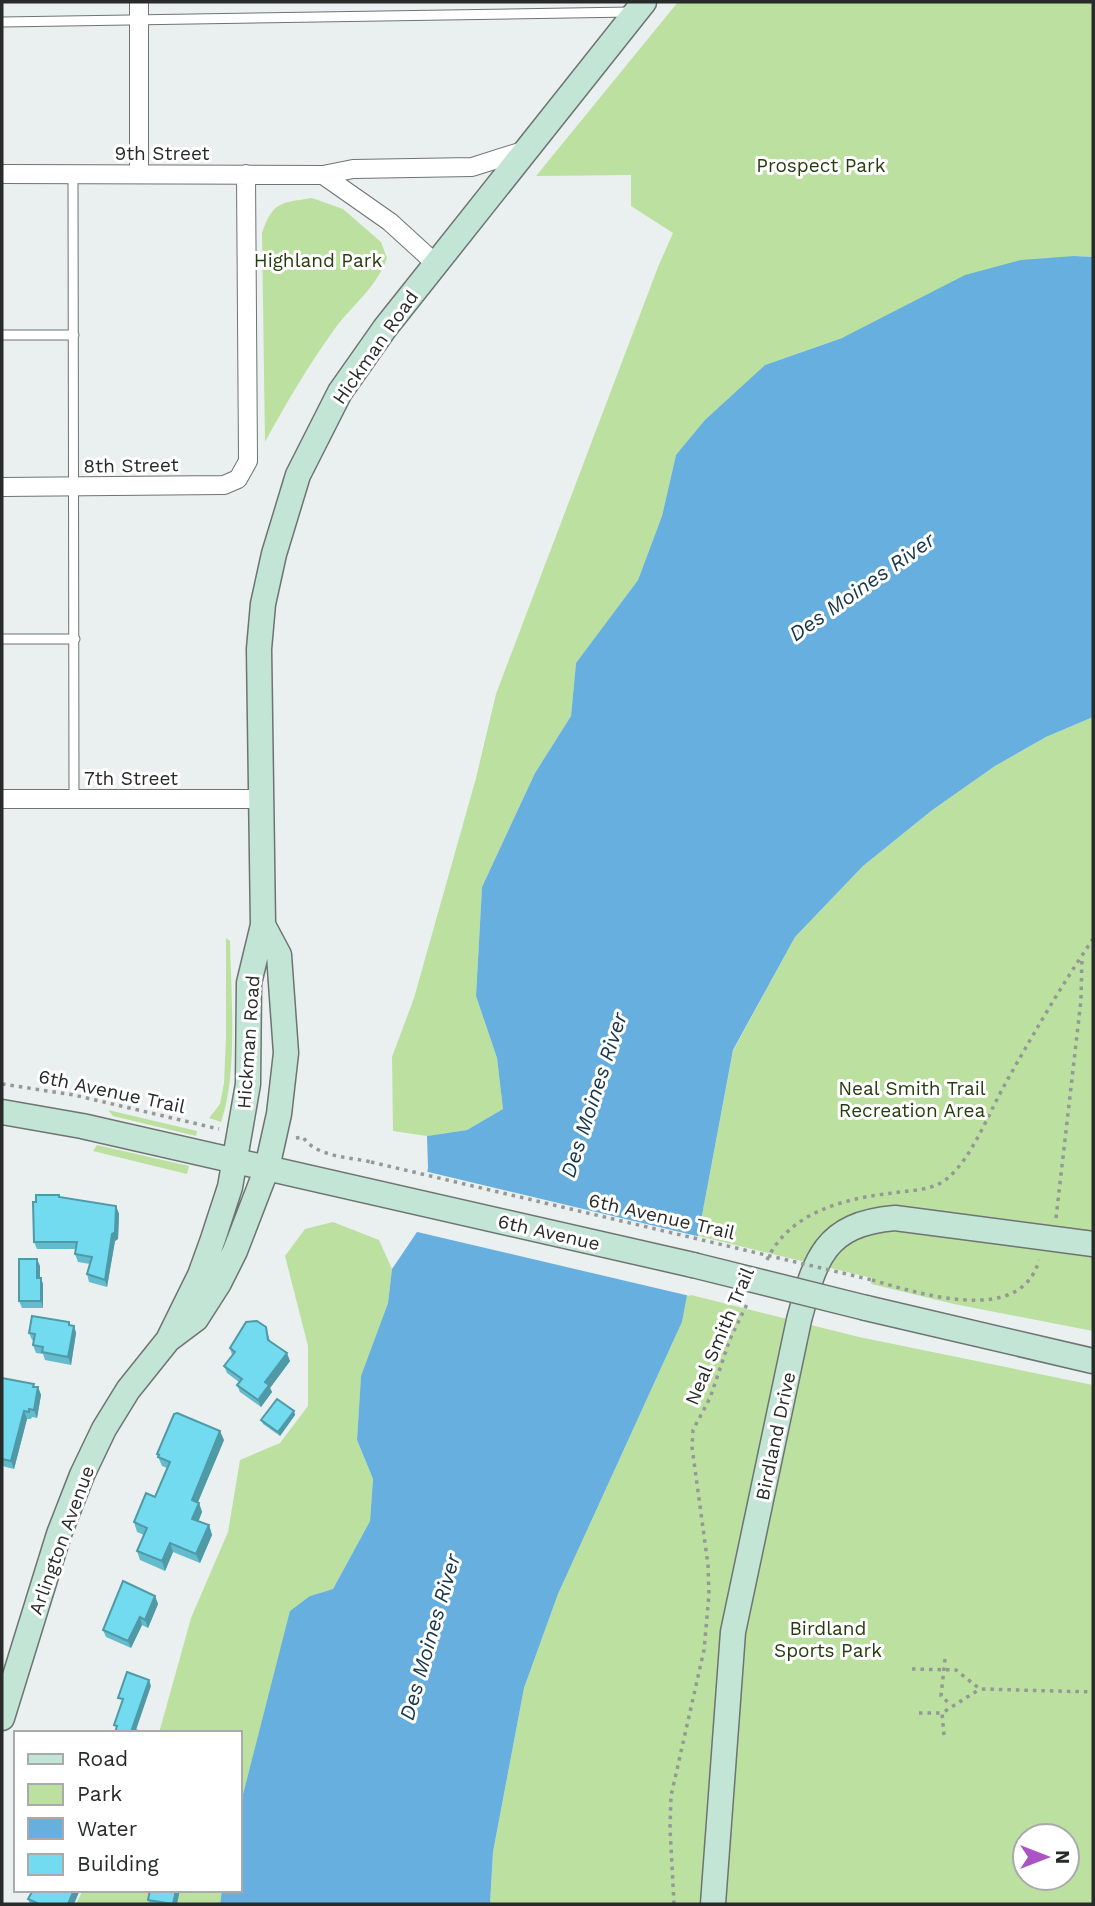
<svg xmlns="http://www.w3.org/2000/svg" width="1095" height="1906" viewBox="0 0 1095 1906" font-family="'Work Sans',sans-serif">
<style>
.green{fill:#bce0a0;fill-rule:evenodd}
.water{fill:#66afdf}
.pier{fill:#eaf0ef}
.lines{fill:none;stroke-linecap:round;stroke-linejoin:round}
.lane-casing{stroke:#6e7373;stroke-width:11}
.street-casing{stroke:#6e7373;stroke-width:20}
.secondary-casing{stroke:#6e7373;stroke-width:27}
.path{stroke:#949897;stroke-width:3.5;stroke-dasharray:3.5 5;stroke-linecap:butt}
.lane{stroke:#fff;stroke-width:9}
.street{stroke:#fff;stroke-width:18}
.secondary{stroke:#c3e5d5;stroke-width:24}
.secondary-bridge-casing{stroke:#6e7373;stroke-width:27;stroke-linecap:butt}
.path-bridge{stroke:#949897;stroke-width:3.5;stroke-dasharray:3.5 5;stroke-linecap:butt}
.secondary-bridge{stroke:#c3e5d5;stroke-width:24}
.wall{fill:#62bcce}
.shaded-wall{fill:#5099a7}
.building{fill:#72dbef;stroke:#5099a7;stroke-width:2}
.labels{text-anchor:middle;stroke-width:6;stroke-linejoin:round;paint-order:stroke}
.street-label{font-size:19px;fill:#292b2a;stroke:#fff}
.park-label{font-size:19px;fill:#263e0e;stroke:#fff}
.water-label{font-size:21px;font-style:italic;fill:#15364a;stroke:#fff}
</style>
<rect width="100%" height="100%" fill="#eaf0ef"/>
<!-- green -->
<path class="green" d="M678,2H1093V257L1074,256L765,365L676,455L662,516L638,580L576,663L571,716L535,773L482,887L476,996L497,1058L503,1109L467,1130L427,1136L393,1131L392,1057L414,998L476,778L496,694L658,267L673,233L631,206V175L536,176Z
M312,198L343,209L381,242L387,258C378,285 353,305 336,327C309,364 287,402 265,442L262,233C273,201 281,203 312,198Z
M1093,717V1331L954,1304L871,1284L872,1278L698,1236L733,1051L795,937L863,866L931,811L995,766L1046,737Z
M226,938L230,941C231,992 238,1075 221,1122L209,1118L220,1104L224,1083L226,1036Z
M108,1110L197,1131L196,1136L113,1116Z
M97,1145L189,1166L187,1174L93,1151Z
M333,1222L379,1240L392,1269L388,1303L361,1377L357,1440L373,1479L370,1521L333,1589L310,1596L268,1698L240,1806V1733H159L191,1618L228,1532L240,1460L280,1443L308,1406V1346L285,1256L305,1229Z
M687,1294L859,1337L1093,1385V1904H490L493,1852L524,1688L558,1594L682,1322ZM1025,1836H1067V1878H1025Z
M83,1890H222L220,1904H76Z"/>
<!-- water -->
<path class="water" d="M1074,256L1093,257V717L1046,737L995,766L931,811L863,866L795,937L733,1050L682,1322L558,1594L524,1688L493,1852L490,1904H220L222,1890H240V1806L290,1611L310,1596L333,1589L370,1521L373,1479L357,1440L361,1376L388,1303L392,1269L417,1232L428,1168L427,1136L467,1130L503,1109L497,1058L476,996L482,887L535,773L571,716L576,663L638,580L662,516L676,455L705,420L765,365L842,338L965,275L1021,260Z"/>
<!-- pier -->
<path class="pier" d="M424,1171L701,1237L690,1296L413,1231Z"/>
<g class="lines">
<!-- lane casing -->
<g class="lane-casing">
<path id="lane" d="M2,22L631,12
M73,174L74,799
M2,335H74
M2,639H75"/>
</g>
<!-- street casing -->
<g class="street-casing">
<path id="street" d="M139,2V174
M2,174L323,175L353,169L472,167L526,150
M323,175L390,222L436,264
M2,487L224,485L238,479L248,461L246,174
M2,799H261"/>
</g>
<!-- secondary casing -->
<g class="secondary-casing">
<path id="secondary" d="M2,1112L82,1126L693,1265
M866,1308L1093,1361
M168,1340L200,1275L213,1239L230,1187L248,1084L249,983L263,925L259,649L263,604L274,554L298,475L340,392L385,328L644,2
M2,1718L59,1534L82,1475L104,1429L128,1390L168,1340L196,1319L219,1283L235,1251L267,1168L279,1114L286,1053L279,955L263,925
M713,1904L733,1632L799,1320C815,1259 824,1224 895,1218L1093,1244"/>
</g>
<!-- path -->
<path class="path" d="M2,1084L74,1095L219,1129
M296,1138L303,1137C316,1157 349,1157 371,1162
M1056,1218L1081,1000L1082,957
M767,1260C789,1212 846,1198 893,1193C912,1190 934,1191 949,1177C972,1157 989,1113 1004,1086C1032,1036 1061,986 1093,939
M872,1280C918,1293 1021,1327 1039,1260
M945,1659L941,1696L951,1705
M912,1669L956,1670L980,1689L1093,1692
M919,1713H942
M944,1735L942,1713L980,1689
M674,1904L670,1828L671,1796L704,1650L709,1594L708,1565L692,1447L693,1430L710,1398L730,1339L748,1302"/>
<!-- lane -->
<use href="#lane" class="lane"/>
<!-- street -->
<use href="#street" class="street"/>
<!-- secondary -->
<use href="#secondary" class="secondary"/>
<!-- secondary-bridge casing -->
<g class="secondary-bridge-casing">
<path id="secondary-bridge" d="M693,1265L866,1308"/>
</g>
<!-- path-bridge -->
<path class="path-bridge" d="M371,1162L872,1280"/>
<!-- secondary-bridge -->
<use href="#secondary-bridge" class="secondary-bridge"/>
</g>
<!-- wall -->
<path class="wall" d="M60,1197L116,1206L119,1214L118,1239L115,1241L107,1287L89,1282L87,1274L90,1264L78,1262L75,1254L76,1249H37L34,1242Z
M40,1266V1278L43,1284V1308H22L19,1301Z
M69,1322L70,1325L74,1326L76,1333L71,1365L45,1360L43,1354L36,1353L33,1345L34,1341L32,1340L29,1333Z
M266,1327L270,1341L290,1361L270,1388L272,1392L261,1407L240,1392L237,1385L239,1382L227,1373L224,1366L232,1355L230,1348Z
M2,1378L38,1387L41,1395L37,1418L32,1417L31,1419H27L14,1469L2,1466Z
M294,1411L295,1415L280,1436L263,1424L261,1420Z
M224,1440L198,1502L199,1503L202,1512L198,1521L209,1525L212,1535L200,1563L173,1552L165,1571L140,1560L137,1551L144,1535L137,1532L134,1522L155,1497L167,1468L162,1466L157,1454Z
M155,1596L158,1604L148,1628L142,1625L131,1648L106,1637L103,1630Z
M33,1890H78L79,1892L74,1904H30L28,1899Z
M148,1900L177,1904H150Z"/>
<!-- shaded-wall -->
<path class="shaded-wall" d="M2,1192L3,1196V1228L2,1224Z
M116,1206L119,1214L118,1239L115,1241L107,1287L105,1280Z
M37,1259L40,1266V1284L37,1278Z
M41,1278L43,1284V1308L41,1301Z
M74,1326L76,1333L71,1365L68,1357Z
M287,1353L290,1361L270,1388L272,1392L261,1407L258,1400L265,1382Z
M38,1387L41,1395L37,1418L34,1410Z
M24,1411L27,1419L14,1469L11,1461Z
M294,1411L295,1415L280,1436L278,1432Z
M220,1431L224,1440L195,1509L192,1500Z
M199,1503L202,1512L196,1528L192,1519Z
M209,1525L212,1535L200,1563L196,1554Z
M170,1543L173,1552L165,1571L162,1561Z
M155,1596L158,1604L148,1628L145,1620Z
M140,1617L142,1625L131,1648L128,1641Z
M149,1680L151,1686L135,1733L132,1729Z
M74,1890H78L79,1892L74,1904H68Z
M176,1890H180L177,1904H173Z"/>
<!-- building -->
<path class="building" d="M36,1195H59V1197L116,1206L115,1232L112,1234L105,1280L87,1274L92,1257L75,1254L77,1242H34L33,1202H36Z
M19,1259H37V1278H41V1301H19Z
M32,1316L69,1322V1325L74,1326L68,1357L42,1352L43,1347L33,1345L35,1334L29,1333Z
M257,1321L266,1327L268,1340L287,1353L265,1382L269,1385L258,1400L237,1385L242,1379L224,1366L235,1352L230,1348L246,1322Z
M2,1378L34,1384L33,1387H38L34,1410L29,1409V1412L24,1411L11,1461L2,1459Z
M277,1399L294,1411L278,1432L261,1420Z
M177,1413L220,1431L192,1500L199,1503L192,1519L209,1525L196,1554L170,1543L162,1561L137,1551L147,1528L134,1522L146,1493L155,1497L170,1462L158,1457L159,1455L157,1454L174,1414Z
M123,1581L155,1596L145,1620L140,1617L128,1641L103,1630Z
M127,1672L149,1680L132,1729L144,1733H115L117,1726L114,1725L123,1699L118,1698Z
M33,1890H74L68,1904H39L28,1899Z
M150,1890H176L173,1904L148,1900Z"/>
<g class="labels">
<!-- street labels -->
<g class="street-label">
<text x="162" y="160">9th Street</text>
<text transform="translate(375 347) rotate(-55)" y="7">Hickman Road</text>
<text transform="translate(131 465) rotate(-1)" y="7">8th Street</text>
<text x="131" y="785">7th Street</text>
<text transform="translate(248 1042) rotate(-86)" y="7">Hickman Road</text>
<text transform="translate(112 1091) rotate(12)" y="7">6th Avenue Trail</text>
<text transform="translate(662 1216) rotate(13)" y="7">6th Avenue Trail</text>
<text transform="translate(549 1232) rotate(13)" y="7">6th Avenue</text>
<text transform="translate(719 1336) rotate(-67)" y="7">Neal Smith Trail</text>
<text transform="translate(775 1436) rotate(-78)" y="7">Birdland Drive</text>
<text transform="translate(61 1540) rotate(-70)" y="7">Arlington Avenue</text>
</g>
<!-- park labels -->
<g class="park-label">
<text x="821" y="172">Prospect Park</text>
<text x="318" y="267">Highland Park</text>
<text x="912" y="1095">Neal Smith Trail<tspan x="912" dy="22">Recreation Area</tspan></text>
<text x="828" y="1635">Birdland<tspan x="828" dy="22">Sports Park</tspan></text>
</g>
<!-- water labels -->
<g class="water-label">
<text transform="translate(862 587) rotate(-35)" y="7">Des Moines River</text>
<text transform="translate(594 1095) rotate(-72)" y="7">Des Moines River</text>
<text transform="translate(430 1637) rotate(-74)" y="7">Des Moines River</text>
</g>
</g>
<!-- border -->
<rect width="1095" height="1906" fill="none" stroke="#292b2a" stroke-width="7"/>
<!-- legend -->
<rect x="14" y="1731" width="228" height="161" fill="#ffffff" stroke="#a9aaaa" stroke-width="2"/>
<rect x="28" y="1754" width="35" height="10" fill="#c3e5d5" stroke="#a9aaaa" stroke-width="2"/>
<text x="77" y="1766" font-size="21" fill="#292b2a">Road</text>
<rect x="28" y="1784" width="35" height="21" fill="#bce0a0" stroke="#a9aaaa" stroke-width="2"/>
<text x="77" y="1801" font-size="21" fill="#292b2a">Park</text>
<rect x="28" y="1818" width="35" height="21" fill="#66afdf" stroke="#a9aaaa" stroke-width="2"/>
<text x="77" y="1836" font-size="21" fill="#292b2a">Water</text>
<rect x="28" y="1854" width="35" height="21" fill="#72dbef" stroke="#a9aaaa" stroke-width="2"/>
<text x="77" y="1871" font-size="21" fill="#292b2a">Building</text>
<!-- north arrow -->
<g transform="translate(1046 1857) rotate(90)"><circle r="33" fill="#ffffff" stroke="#a9aaaa" stroke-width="2"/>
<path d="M0-5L12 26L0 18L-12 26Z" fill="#a954c2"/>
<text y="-10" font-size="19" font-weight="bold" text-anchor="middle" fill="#292b2a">N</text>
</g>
</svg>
